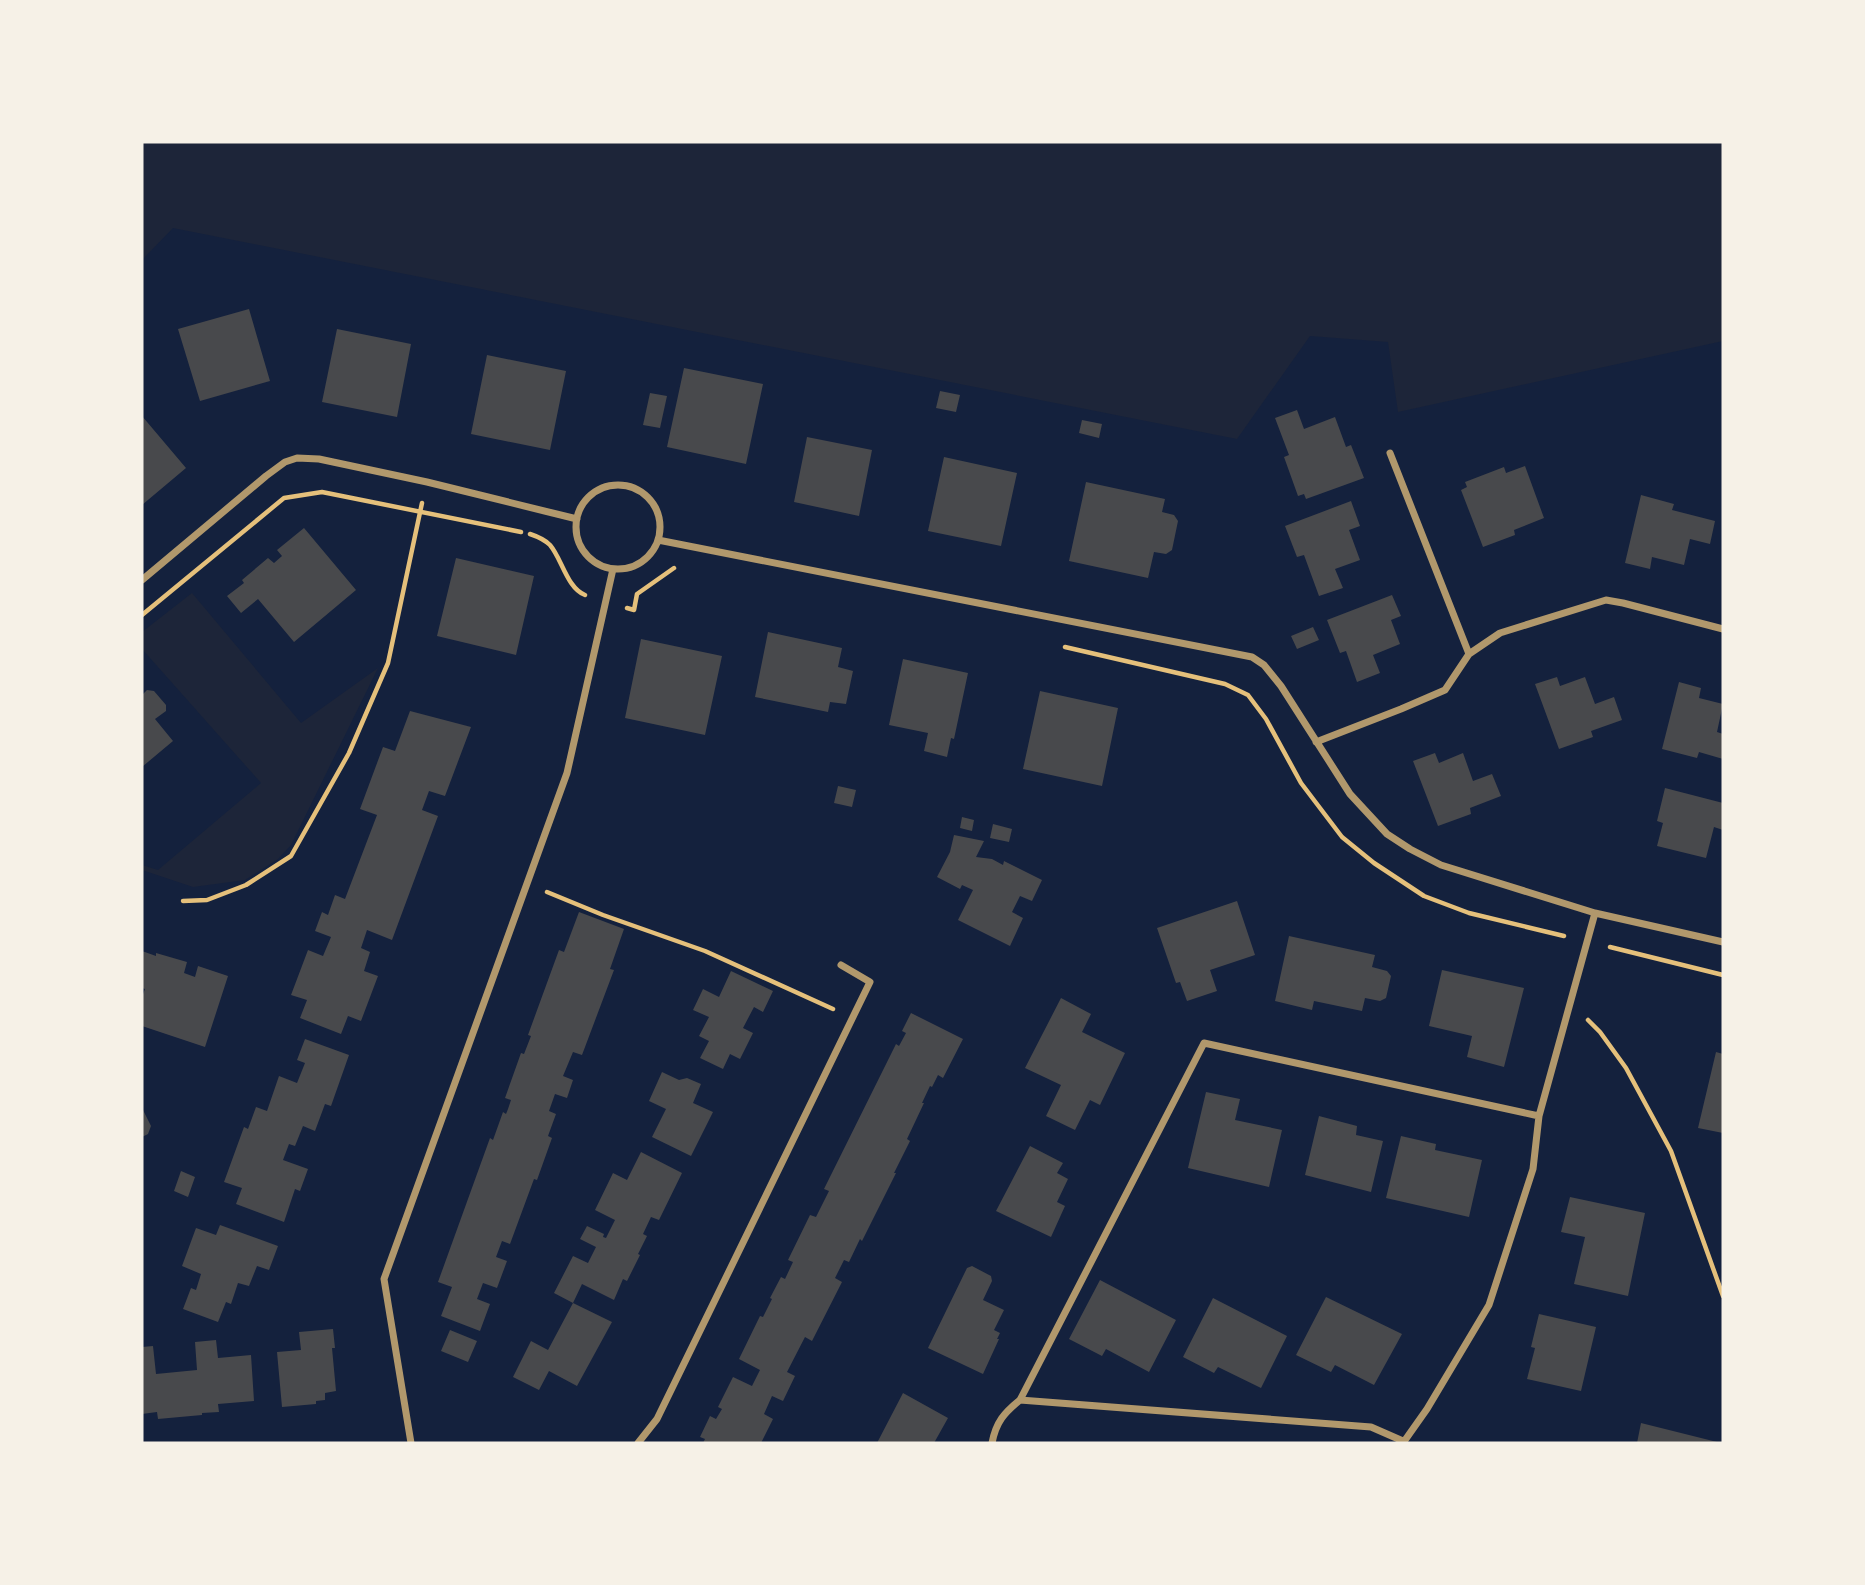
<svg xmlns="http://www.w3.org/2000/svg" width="1865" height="1585" viewBox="0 0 1865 1585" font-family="'Noto Sans',sans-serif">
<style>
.green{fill:#1d2539}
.building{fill:#48494c}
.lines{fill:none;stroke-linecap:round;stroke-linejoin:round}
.path{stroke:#e5c07b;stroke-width:4.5}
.minor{stroke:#b1986c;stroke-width:7}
</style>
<rect width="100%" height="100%" fill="#14213d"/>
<!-- green -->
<path class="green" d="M142,142H1723V341L1398,412L1388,342L1310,336L1237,439L173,228L142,260Z
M192,593L301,723L378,668L291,845L278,859L245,880L193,887L142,870V865L158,870L261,783L142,649V632Z"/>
<!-- building -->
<path class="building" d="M249,309L270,381L200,401L178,329Z
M337,329L411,344L397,417L322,402Z
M487,355L566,371L550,450L471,434Z
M684,368L763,384L746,464L667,447Z
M940,391L960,395L956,412L936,408Z
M650,393L667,396L660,428L643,425Z
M1297,410L1304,429L1335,417L1346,447L1351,445L1364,478L1306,499L1304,494L1298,496L1284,457L1289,455L1275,418Z
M142,416L186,468L142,505Z
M1082,420L1102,424L1099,438L1079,433Z
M807,437L872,450L859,516L794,502Z
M944,457L1017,473L1001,546L928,531Z
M1525,466L1544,518L1514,530L1515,535L1483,547L1461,490L1467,487L1465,482L1504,467L1506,473Z
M1086,482L1165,499L1162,512L1174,515L1178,521L1172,550L1166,554L1154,552L1148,578L1069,561Z
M1641,495L1674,504L1672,510L1715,521L1710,544L1690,539L1684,565L1652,557L1650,569L1625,563Z
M1351,501L1360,526L1349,530L1360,560L1335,569L1343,588L1319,596L1304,555L1297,557L1285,526Z
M304,528L356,590L294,642L258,599L241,613L227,596L244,583L242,580L268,558L274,563L282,556L277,550Z
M456,558L534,576L516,655L437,636Z
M1392,595L1401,616L1391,620L1400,644L1373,655L1380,673L1357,682L1346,651L1340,653L1327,620Z
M1313,627L1319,640L1297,649L1291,636Z
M768,632L842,648L838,667L853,671L846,704L830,702L828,712L755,697Z
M641,639L722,656L705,735L625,718Z
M903,659L968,673L954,739L951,738L947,757L924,751L928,733L889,725Z
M1557,677L1560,686L1585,677L1595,704L1614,697L1622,720L1591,731L1593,737L1559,749L1535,684Z
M1679,682L1701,688L1699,698L1723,704L1717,732L1723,734V759L1699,752L1697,758L1662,749Z
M147,690L154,691L166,705V711L155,719L173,741L142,767V695Z
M1040,691L1118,708L1102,786L1023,769Z
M410,711L471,727L445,796L429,791L422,810L438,816L392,940L367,930L361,948L370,952L364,971L378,976L361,1021L348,1016L341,1034L300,1018L307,1000L291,995L308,950L323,956L331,937L315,931L322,912L328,915L335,895L345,899L377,815L360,809L383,747L395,751Z
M1435,753L1439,763L1463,753L1473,781L1492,774L1501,796L1470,808L1471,814L1438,826L1413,761Z
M838,786L856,790L852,807L834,803Z
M1665,788L1723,803V830L1714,827L1706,858L1657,846L1663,823L1657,821Z
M962,817L974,820L972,831L960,828Z
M993,824L1012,829L1009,842L990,838Z
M954,835L984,841L976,857L992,859L1003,865L1004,861L1042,880L1032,901L1020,896L1012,912L1023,918L1010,946L958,920L973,890L962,885L960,889L937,877L950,852Z
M1237,901L1255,955L1210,970L1217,991L1187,1001L1180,982L1176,983L1157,928Z
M579,912L624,929L610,969L614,970L582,1055L573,1052L563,1076L573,1080L567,1098L555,1094L549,1111L556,1114L548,1136L552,1138L537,1180L534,1179L510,1244L502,1241L496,1257L507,1261L497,1288L483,1283L477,1299L490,1304L480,1331L441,1316L452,1287L438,1282L490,1138L493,1140L503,1112L506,1114L508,1109L511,1100L505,1098L521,1053L524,1054L531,1036L528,1035L559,950L564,952Z
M1289,936L1375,955L1372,967L1387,971L1391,976L1386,998L1380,1001L1365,998L1362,1011L1314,1001L1312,1010L1275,1001Z
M142,951L156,956V953L187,962L184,973L195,977L198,966L228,976L205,1047L142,1026V997L145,989L142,988Z
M1442,970L1524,988L1504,1067L1467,1057L1472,1036L1429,1026Z
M731,971L773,991L763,1012L754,1007L743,1028L753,1033L740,1059L730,1054L723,1069L700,1058L709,1041L699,1036L709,1017L693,1010L703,989L719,997Z
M1061,998L1091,1014L1082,1032L1125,1053L1100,1105L1090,1100L1075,1130L1046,1116L1061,1085L1025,1068Z
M911,1013L963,1039L943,1078L938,1075L932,1087L930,1086L922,1103H924L907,1139L910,1141L894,1173H896L862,1241L860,1239L849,1262L844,1260L835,1278L842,1282L812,1341L805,1337L787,1372L795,1376L783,1401L772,1396L764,1414L773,1419L761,1443H703L705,1439L700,1437L710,1416L716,1419L722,1409L718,1407L733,1377L752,1386L760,1370L739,1359L760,1316L763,1317L772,1299L770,1298L781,1277L785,1279L793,1262L788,1260L810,1215L816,1217L829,1191L824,1189L896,1044L899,1046L906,1033L902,1031Z
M305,1039L349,1055L331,1106L325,1104L315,1131L303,1126L295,1146L289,1144L283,1160L308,1169L300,1191L295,1189L284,1222L236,1204L242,1188L224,1182L244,1127L248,1129L256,1107L267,1111L279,1076L297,1083L305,1063L297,1060Z
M1716,1052L1723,1054V1133L1698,1128Z
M662,1072L679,1080L687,1078L701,1084L693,1103L713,1112L691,1156L652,1137L666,1109L649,1101Z
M1206,1092L1240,1099L1235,1120L1282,1130L1269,1187L1188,1168Z
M142,1108L151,1126L148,1134L142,1137Z
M1319,1116L1357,1126L1356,1135L1383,1141L1371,1192L1305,1175Z
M1401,1136L1436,1144L1435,1150L1482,1160L1469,1217L1386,1198Z
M1030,1146L1063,1163L1057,1173L1068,1179L1057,1202L1065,1206L1051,1237L996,1211Z
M641,1152L682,1173L659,1220L651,1217L643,1234L647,1236L638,1254L640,1255L627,1281L623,1279L614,1300L582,1284L573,1303L612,1322L577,1386L549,1371L539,1390L513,1377L531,1341L548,1350L573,1303L554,1293L573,1256L588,1263L596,1247L580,1239L587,1226L604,1234L603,1237L606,1238L615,1220L595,1210L613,1173L627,1180Z
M181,1171L195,1177L188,1197L174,1191Z
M1570,1197L1645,1213L1628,1296L1574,1284L1585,1237L1561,1232Z
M220,1225L278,1246L269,1270L257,1266L249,1286L238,1283L231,1304L226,1302L218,1322L183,1309L191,1288L196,1290L201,1274L182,1266L196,1228L216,1235Z
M972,1266L991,1276L992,1281L983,1300L1004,1310L994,1330L1000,1333L997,1339H999L983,1374L928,1348L967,1268Z
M1100,1280L1176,1320L1149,1372L1106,1349L1102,1356L1069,1339Z
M1326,1297L1402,1334L1374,1385L1335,1365L1331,1372L1296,1355Z
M1213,1298L1287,1336L1261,1388L1218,1367L1214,1373L1183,1357Z
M1539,1314L1596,1327L1581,1391L1527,1379L1535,1348L1531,1347Z
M333,1329L335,1348H332L336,1391L325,1393V1400L316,1401V1404L282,1407L277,1352L301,1350L299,1332Z
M450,1330L477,1341L468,1362L441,1351Z
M216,1340L218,1358L251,1355L254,1401L218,1404L219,1412L202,1413V1415L158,1419L157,1412L142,1414V1347L153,1346L156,1374L197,1370L195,1342Z
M903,1393L948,1418L934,1443H877Z
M1641,1423L1717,1442V1443H1637Z"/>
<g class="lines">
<!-- path -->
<path class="path" d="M530,534C536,536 545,540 550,545C562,559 567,588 585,595
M627,608L634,610L637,594L674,568
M142,615L284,498L322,492L521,532
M1065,647L1225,684L1248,695L1266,719L1301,783L1342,837L1374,863L1424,896L1469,913L1564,936
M547,892L603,915L705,951L833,1009
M183,901L207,900L246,885L291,856L349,753L388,663L422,503
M1610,947L1723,975
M1588,1020L1600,1032L1626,1068L1671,1151L1723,1296"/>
<!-- minor -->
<path class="minor" d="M1390,453L1469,654
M576 527a42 42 0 1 1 84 0a42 42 0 1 1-84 0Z
M658,540L1252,657L1264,665L1281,686L1350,794L1387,834L1410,849L1441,865L1595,913L1723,942
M142,580L266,476L285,462L297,458L319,459L427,482L577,519
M1316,742L1401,709L1445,690L1469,654L1500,633L1606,600L1623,603L1723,629
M1020,1400L1371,1427L1403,1441
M411,1443L384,1279L567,773L613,569
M638,1443L657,1419L870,982L841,965
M992,1443C996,1422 1004,1413 1020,1400L1204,1043L1539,1116
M1403,1443L1427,1409L1489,1305L1533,1169L1539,1116L1595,913"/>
</g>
<!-- border -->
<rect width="1865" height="1585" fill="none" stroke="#f6f1e7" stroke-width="287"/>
</svg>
